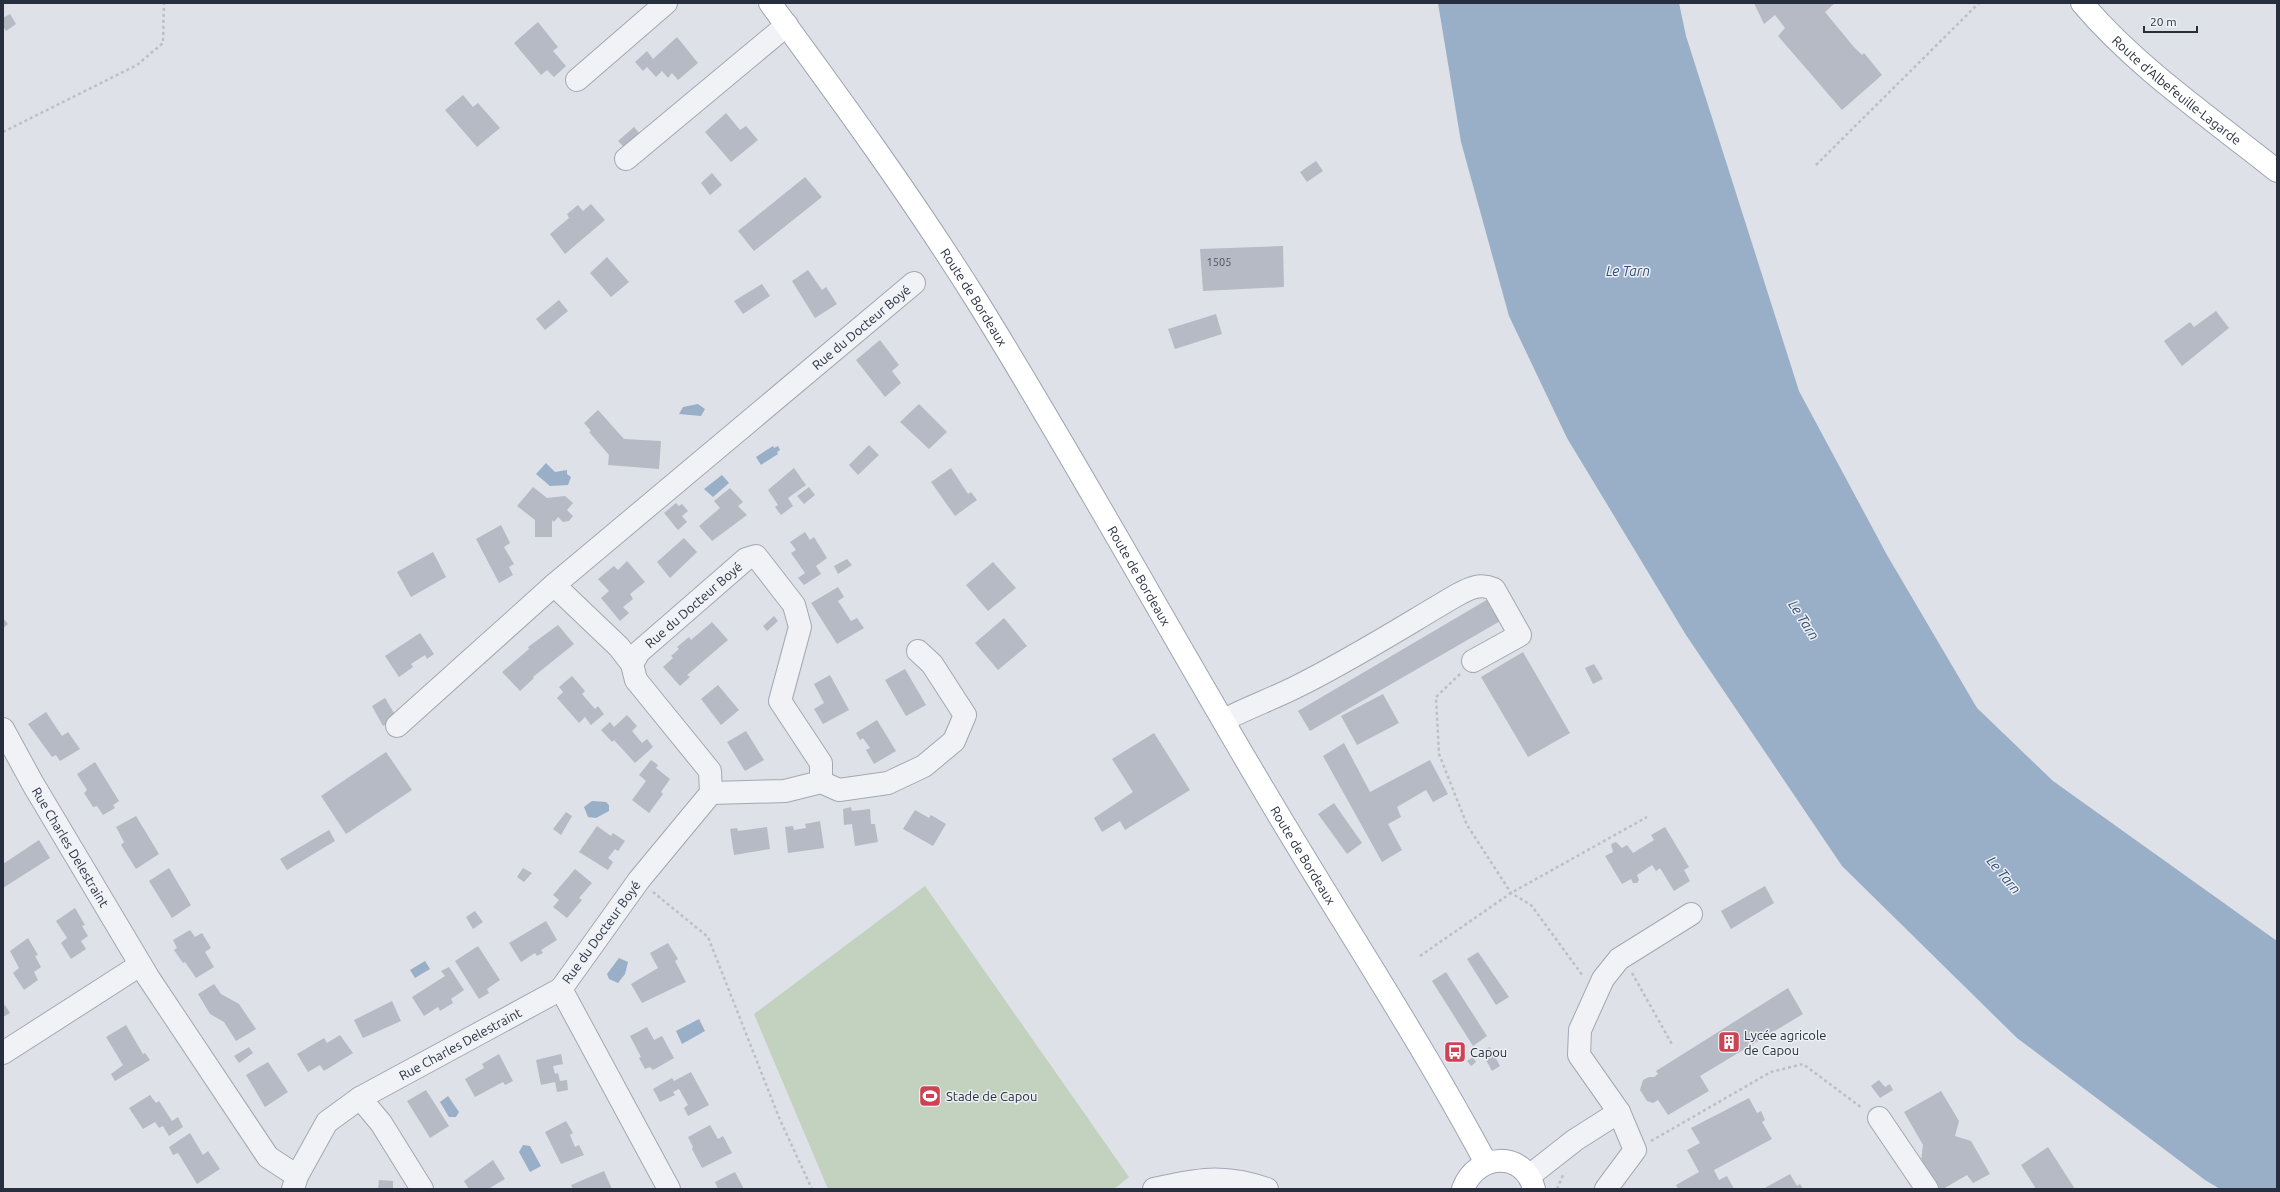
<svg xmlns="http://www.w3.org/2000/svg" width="2280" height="1192" viewBox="0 0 2280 1192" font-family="Ubuntu,sans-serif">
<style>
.green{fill:#c3d1bf}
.water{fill:#99aec7}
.building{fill:#b5bac4}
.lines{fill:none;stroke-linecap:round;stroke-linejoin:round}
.minor-casing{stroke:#a3a8b1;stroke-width:24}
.major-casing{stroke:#9da5b3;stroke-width:24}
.path{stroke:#bcbfc6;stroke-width:2.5;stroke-dasharray:3 3;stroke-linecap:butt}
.minor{stroke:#f0f2f6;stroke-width:22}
.major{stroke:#fff;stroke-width:22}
.labels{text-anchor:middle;stroke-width:3;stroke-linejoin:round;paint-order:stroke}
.number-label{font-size:11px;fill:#4a5260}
.street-label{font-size:13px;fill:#272f3e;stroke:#edf0f5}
.poi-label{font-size:13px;fill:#272f3e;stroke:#edf0f5;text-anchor:start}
.water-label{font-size:14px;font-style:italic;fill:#324d71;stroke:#edf0f5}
</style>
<rect width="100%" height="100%" fill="#dee1e7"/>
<!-- green -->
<path class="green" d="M925,886L1129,1177L1114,1189H828L754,1014Z"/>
<!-- water -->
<path class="water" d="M1438,3H1679L1686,36L1799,391L1887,555L1977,708L2053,781L2277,941V1189H2220L2205,1180L2017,1038L1842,866L1686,635L1567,438L1509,316L1461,142Z
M698,404L705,409L701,416L679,414L683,407Z
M773,446L774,448L778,446L780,450L777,452L778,454L761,465L756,457Z
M546,463L555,472L567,470V474L571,477L568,485L550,486L536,474Z
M722,475L729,483L713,497L704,489Z
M592,801L606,802L609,805V811L596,818L588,817L584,807Z
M619,958L628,962L625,974L618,983L609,979L607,974Z
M425,961L430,969L415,978L410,970Z
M699,1019L705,1031L682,1044L676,1031Z
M448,1096L459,1112L456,1117H449L440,1102Z
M523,1145L530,1146L541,1166L530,1172L519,1152Z"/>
<!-- building -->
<path class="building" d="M1754,3H1835L1825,12L1853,46L1862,55L1864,53L1882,75L1842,110L1778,36L1785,28L1775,15L1764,24Z
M10,14L16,24L6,31L3,26V18Z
M538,22L558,47L553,51L566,66L554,77L547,70L541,75L514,43Z
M677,37L698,63L678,80L672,73L668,78L662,71L656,77L647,67L643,71L635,62L647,51L653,59Z
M463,95L473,107L478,103L500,128L477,147L445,110Z
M726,113L740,130L746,126L758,140L731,162L705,132Z
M634,127L640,134L624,147L618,141Z
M1316,161L1323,171L1307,182L1300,172Z
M712,173L722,185L710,195L701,183Z
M805,177L822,197L754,251L738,231Z
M591,204L605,220L565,254L550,234L569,218L567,214L578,205L583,211Z
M1283,246L1284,287L1203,291L1200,249Z
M607,257L629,282L611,297L590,273Z
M808,270L822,290L826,287L837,304L815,318L792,281Z
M762,284L770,296L743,314L734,301Z
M559,300L568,311L545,330L536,319Z
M2216,311L2229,328L2182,366L2164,341L2190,322L2194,327Z
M1216,314L1222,334L1175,349L1168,329Z
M880,340L899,365L892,371L901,383L885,397L856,360Z
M919,404L947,432L929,449L900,422Z
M598,410L624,439L661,441L659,469L608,465L609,455L589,432L591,431L584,423Z
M869,445L879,455L858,475L849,465Z
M794,468L806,485L788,498L793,506L781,515L775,507L778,505L768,490Z
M951,468L968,494L971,492L977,500L955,516L931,482Z
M533,487L547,498L565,496L573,503L567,510L573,516L569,521L563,522L558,517L554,522L552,520V537H535V520L517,506Z
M809,487L815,495L804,504L797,496Z
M730,488L743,502L738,506L747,515L712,541L699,526L720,508L714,501Z
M676,503L679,506L682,504L688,511L682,516L687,522L678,530L664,513Z
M501,525L510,543L504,547L514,564L509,567L513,575L499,583L476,539Z
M805,532L810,540L814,537L827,558L816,566L821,574L804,585L798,578L805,573L791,553L796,550L790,542Z
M684,538L697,552L670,578L657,562Z
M433,552L446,577L411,597L397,572Z
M847,559L852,565L838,574L834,566Z
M627,561L645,582L630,594L633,599L623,607L629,613L620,621L601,598L609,591L598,579L614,566L618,570Z
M993,562L1016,588L988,611L966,585Z
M838,587L844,597L838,601L851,621L857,618L864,628L837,644L811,603Z
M1490,598L1502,620L1310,731L1298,711Z
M774,616L778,621L767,631L763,626Z
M3,618L8,624L3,628Z
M1004,618L1027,646L998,670L975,643Z
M712,622L728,640L687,675L690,677L680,686L663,667L673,658L671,656L679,649L677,647L689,637L691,640Z
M558,625L574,644L533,677L534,678L520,691L502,672L529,649L528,647Z
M420,633L434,654L427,659L425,655L411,664L413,667L399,677L385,656Z
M1523,652L1570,733L1528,757L1481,677Z
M1594,664L1603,679L1593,684L1585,668Z
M905,669L926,705L906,716L885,680Z
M830,675L849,710L823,724L814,709L824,703L814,684Z
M572,676L585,691L582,694L595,709L598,706L604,714L591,725L585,717L579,723L557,698L563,692L559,687Z
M718,685L739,710L721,725L701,699Z
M1383,694L1399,723L1357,745L1341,716Z
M385,698L397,718L383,726L372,706Z
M46,712L62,736L68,732L80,749L60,761L56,755L52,757L28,724Z
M627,715L637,726L632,731L642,743L647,739L653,747L635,763L614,740L612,742L601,730L610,722L614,727Z
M877,720L896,751L874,764L866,750L870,748L863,738L860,740L856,733Z
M746,731L764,760L745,771L727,742Z
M1154,733L1190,790L1125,830L1120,821L1102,832L1094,818L1133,792L1112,759Z
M1344,743L1370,792L1430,760L1448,794L1433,802L1426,790L1397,807L1401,817L1388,824L1402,850L1382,862L1323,756Z
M386,752L412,790L346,834L321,796Z
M651,760L658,765L656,768L670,779L661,792L663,794L649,813L632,800L646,781L639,775Z
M95,762L119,801L113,805L115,808L103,815L97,806L93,807L84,793L87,790L77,774Z
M1334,803L1362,843L1347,854L1318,814Z
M851,807L852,811L870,809L871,824H875L878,842L855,846L852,824L844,825L843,809Z
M915,810L929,818L931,815L946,824L933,846L903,829Z
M566,812L572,816L561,835L553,829Z
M136,816L159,854L136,869L121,845L124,842L116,827Z
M820,821L824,848L788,853L785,827L793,826L794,830L806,828L805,824Z
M597,826L611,836L613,833L625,841L618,851L615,849L608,858L613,862L608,870L579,852Z
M767,827L770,849L734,855L730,829L737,828L738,831Z
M1665,827L1689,867L1684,870L1690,881L1674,891L1660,868L1656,871L1652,865L1637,875L1639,880L1637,883H1633L1631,879L1622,884L1605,856L1613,852L1611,844L1616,842L1622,848L1627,845L1633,853L1654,840L1651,835Z
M329,830L335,841L287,870L280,859Z
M39,840L50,858L3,888V864Z
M169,868L191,905L172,918L149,881Z
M523,868L532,873L524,882L517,877Z
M575,869L592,883L579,898L582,900L567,918L553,907L559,900L553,895Z
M1765,886L1774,903L1731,929L1721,911Z
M75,908L85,925L82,926L88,936L81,941L86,949L71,959L61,943L67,938L56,921Z
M475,911L483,922L473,929L466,917Z
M546,921L557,940L541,950L543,953L537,956L535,953L521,962L509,943Z
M190,930L195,937L202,933L211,948L205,952L214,967L196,978L185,962L183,963L174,950L177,948L173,940Z
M28,938L38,955L35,956L41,967L34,972L38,980L24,990L13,973L19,968L10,951Z
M668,943L678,959L675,961L686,982L642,1003L631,984L658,968L650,953Z
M478,946L500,980L487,989L489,993L479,999L455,961Z
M1478,952L1509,997L1496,1005L1467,959Z
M449,967L464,990L451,999L453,1003L440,1011L438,1007L424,1016L412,997L445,976L441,971Z
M1446,972L1487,1036L1473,1046L1432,981Z
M214,984L221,994L239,1004L256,1029L236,1041L224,1022L210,1014L198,994Z
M1788,988L1803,1014L1700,1076L1709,1091L1668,1115L1658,1100L1653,1103L1647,1101L1640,1090L1643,1080L1649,1077H1654L1658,1074L1656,1071Z
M392,1001L401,1021L363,1038L354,1020Z
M5,1005L10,1013L3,1017V1007Z
M126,1025L143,1054L145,1053L150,1060L115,1081L111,1074L123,1065L106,1037Z
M647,1027L654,1040L662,1036L674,1058L653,1070L650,1067L645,1069L639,1058L641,1057L630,1036Z
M340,1035L353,1053L324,1071L320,1065L308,1072L297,1054L324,1038L327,1043Z
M249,1047L253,1053L239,1063L234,1056Z
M1490,1047L1500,1066L1492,1071L1481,1051Z
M499,1054L513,1081L505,1085L503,1082L475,1097L465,1079L484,1068L482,1064Z
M561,1054L563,1064L553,1066L555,1074L558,1073L560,1081L567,1080L568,1090L557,1092L555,1082L541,1085L536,1060Z
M1473,1057L1476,1062L1471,1066L1467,1061Z
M268,1062L288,1092L265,1107L246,1075Z
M691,1072L709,1105L688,1116L684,1108L688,1105L679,1089L673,1092L675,1095L660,1102L653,1089L672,1078L674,1081Z
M1879,1080L1885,1087L1890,1084L1893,1090L1880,1098L1871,1086Z
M426,1090L449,1126L430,1138L407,1101Z
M1941,1091L1959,1121L1955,1136L1971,1141L1990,1174L1973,1183L1967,1175L1943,1189H1937L1921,1162L1923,1145L1904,1112Z
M150,1095L156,1103L159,1101L172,1121L178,1117L183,1127L169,1136L163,1126L159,1128L155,1122L143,1129L129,1108Z
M1749,1098L1757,1113L1761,1111L1765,1120L1762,1122L1772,1139L1714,1170L1719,1180L1727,1176L1734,1189H1678L1676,1185L1699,1172L1687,1150L1700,1143L1691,1128Z
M566,1121L573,1133L570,1135L575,1147L579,1145L584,1155L561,1164L545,1132Z
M710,1125L718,1139L723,1136L732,1153L702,1168L692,1149L693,1147L688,1137Z
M190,1133L203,1155L208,1151L220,1169L197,1184L178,1153L173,1155L169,1147Z
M2048,1147L2075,1189H2036L2021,1165Z
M493,1160L505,1179L488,1189H469L464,1181Z
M604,1171L612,1189H573L571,1185Z
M735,1172L744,1189H718L715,1182Z
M1790,1174L1797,1186L1800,1184L1803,1189H1763Z
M379,1180L393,1181V1189H378Z"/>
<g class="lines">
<!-- minor casing -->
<g class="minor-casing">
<g id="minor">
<path d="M577,80L666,3"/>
<path d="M626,159L787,25"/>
<path d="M554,585L619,647L632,664L636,680L710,771L711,793L639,880L561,989L669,1189"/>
<path id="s1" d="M632,664L639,652L746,559L756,556L794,605L800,627L780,701L821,763V782L785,791L711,793"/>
<path d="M1224,720C1247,708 1272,699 1296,687C1351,660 1404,626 1457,595C1470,588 1480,583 1494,589L1520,635L1473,661"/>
<path id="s2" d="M397,726L554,585L914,283"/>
<path id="s3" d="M3,729L33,784L148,977L268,1157L297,1176"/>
<path d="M821,782L839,790L888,783L924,766L954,741L965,715L932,664L918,651"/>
<path d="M3,1053L140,965"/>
<path d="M360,1098L381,1123L422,1189"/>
<path d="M1879,1118L1927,1189"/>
<path d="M1529,1176L1575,1140L1619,1112"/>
<path id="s4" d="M293,1189L297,1176L327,1122L360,1098L561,989"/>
<path d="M1154,1189C1197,1179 1224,1174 1267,1189"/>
<path d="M1606,1189L1635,1150L1619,1112L1579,1055L1580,1030L1603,979L1619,959L1691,914"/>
</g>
</g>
<!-- major casing -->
<g class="major-casing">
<g id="major">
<path id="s5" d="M770,3C842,101 913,199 977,301C1077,462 1168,629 1265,792C1338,916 1418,1036 1486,1163"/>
<path id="s6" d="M2082,3C2137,68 2211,118 2277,171"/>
<path d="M1463,1189C1477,1152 1525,1151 1534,1189"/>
</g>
</g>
<!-- path -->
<path class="path" d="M3,132L137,65L163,43L164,3
M1816,165L1979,3
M1460,674L1436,697L1439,754L1467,825L1511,893L1531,905L1583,976
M653,892L708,937L780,1120L812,1189
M1420,956L1511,893L1647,817
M1632,973L1673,1046
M1651,1141L1771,1072L1803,1064L1862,1108
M1557,1189L1563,1175"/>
<!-- minor -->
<use href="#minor" class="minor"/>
<!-- major -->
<use href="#major" class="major"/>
</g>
<!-- icons -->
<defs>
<g id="building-square" transform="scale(1.15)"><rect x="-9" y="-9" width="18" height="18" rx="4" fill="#cc4354" stroke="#edf0f5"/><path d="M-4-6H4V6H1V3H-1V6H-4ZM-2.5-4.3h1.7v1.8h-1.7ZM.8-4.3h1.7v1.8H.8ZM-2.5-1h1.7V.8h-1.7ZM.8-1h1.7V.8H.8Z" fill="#fff"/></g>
<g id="bus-square" transform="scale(1.15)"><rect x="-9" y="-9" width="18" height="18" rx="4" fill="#cc4354" stroke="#edf0f5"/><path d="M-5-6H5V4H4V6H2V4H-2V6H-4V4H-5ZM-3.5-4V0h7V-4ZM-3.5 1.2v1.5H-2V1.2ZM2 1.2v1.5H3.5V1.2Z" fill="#fff"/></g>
<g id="stadium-square" transform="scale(1.15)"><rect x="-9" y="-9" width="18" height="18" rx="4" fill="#cc4354" stroke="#edf0f5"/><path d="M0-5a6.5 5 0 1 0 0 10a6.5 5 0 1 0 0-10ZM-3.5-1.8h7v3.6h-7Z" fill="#fff"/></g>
</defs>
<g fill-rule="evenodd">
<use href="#building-square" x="1729" y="1042"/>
<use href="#bus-square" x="1455" y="1052"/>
<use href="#stadium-square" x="930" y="1096"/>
</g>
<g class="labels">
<!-- number labels -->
<g class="number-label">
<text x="1219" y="266">1505</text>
</g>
<!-- street labels -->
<g class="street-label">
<text dy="5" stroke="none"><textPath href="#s6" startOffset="129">Route d'Albefeuille-Lagarde</textPath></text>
<text dy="5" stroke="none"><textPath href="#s5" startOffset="358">Route de Bordeaux</textPath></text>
<text dy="5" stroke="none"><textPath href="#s2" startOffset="612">Rue du Docteur Boyé</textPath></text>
<text dy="5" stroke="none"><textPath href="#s5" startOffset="682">Route de Bordeaux</textPath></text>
<text dy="5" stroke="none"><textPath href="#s1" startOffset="86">Rue du Docteur Boyé</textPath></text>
<text dy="5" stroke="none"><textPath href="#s3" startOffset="136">Rue Charles Delestraint</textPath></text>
<text dy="5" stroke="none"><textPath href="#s5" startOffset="1006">Route de Bordeaux</textPath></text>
<text transform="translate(601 932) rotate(-54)" y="5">Rue du Docteur Boyé</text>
<text dy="5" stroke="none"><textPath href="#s4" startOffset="230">Rue Charles Delestraint</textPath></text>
</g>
<!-- poi labels -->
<g class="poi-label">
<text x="1744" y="1040">Lycée agricole<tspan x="1744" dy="15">de Capou</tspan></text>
<text x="1470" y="1057">Capou</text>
<text x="946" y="1101">Stade de Capou</text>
</g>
<!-- water labels -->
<g class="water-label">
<text x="1628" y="276">Le Tarn</text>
<text transform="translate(1804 620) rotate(57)" y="5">Le Tarn</text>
<text transform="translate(2004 875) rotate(50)" y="5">Le Tarn</text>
</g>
</g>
<!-- border -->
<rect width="2280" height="1192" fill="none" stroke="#272f3e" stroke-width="8"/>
<!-- scale -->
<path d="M2144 26v6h53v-6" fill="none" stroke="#272f3e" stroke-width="2"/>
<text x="2150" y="26" font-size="12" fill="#272f3e" stroke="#edf0f5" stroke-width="3" paint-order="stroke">20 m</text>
</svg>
